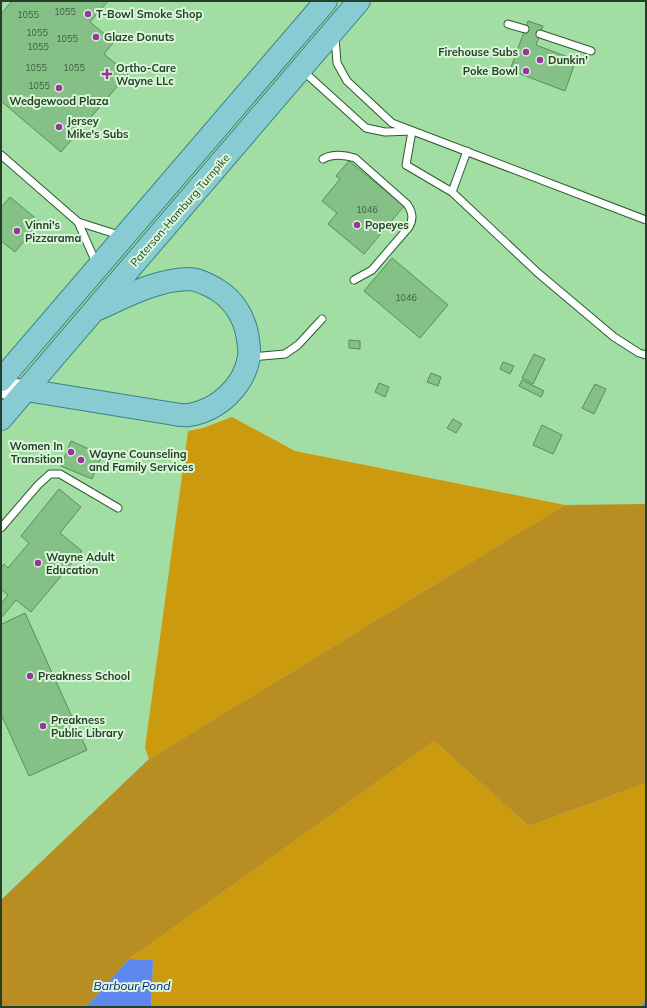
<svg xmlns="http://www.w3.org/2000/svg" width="647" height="1008" viewBox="0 0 647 1008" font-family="Mulish,sans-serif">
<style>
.green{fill:#cb9a0e}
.forest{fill:#b88d21}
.water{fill:#5e88ee}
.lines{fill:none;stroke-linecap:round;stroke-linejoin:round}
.stream{stroke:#5e88ee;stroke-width:5}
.building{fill:#85c087;stroke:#558e58}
.lane-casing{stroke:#265e2b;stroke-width:9}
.secondary-casing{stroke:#265e2b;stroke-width:22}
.primary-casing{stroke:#348484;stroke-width:24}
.lane{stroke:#fff;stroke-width:7}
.secondary{stroke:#fff;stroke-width:20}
.primary{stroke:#89cbd3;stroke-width:22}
.poi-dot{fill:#96359c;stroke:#d8f6d8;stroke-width:1.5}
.labels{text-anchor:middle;stroke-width:4;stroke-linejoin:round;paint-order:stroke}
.number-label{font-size:9px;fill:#3e5f40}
.poi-label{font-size:11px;font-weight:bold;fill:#273f28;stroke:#d8f6d8;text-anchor:start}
.street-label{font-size:11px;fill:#273f28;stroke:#d8f6d8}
.water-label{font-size:12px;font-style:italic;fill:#061890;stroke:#d8f6d8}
</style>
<rect width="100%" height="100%" fill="#a2dea4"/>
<!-- green -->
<path class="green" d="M232,417L295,451L565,505L149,759L145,748L188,431L203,428Z
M434,741L529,826L646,783V1007H151L153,960L129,959Z"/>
<!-- forest -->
<path class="forest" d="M646,504V783L529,826L434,741L129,959L86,1007H1V900L149,759L565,505Z"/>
<!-- water -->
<path class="water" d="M129,959L153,960L151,1007H86Z"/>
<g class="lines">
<!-- stream -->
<path class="stream" d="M644,1007L646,1004"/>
</g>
<!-- building -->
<path class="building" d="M12,1H108L90,22L114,42L104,54L128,74L61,152L1,101V14Z
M528,21L543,26L536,45L576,60L565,91L510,70Z
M349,161L404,206L364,254L328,224L337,213L322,201L340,179L336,176Z
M10,197L40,222L15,252L1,241V208Z
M392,258L448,305L420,338L364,291Z
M349,340L360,341V349L349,348Z
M534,354L545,359L533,384L522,378Z
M503,362L514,366L510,374L500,369Z
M431,373L441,377L438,386L427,382Z
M522,380L544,391L541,397L519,386Z
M379,383L389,387L385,397L375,392Z
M595,384L606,389L594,414L582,408Z
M453,419L462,424L456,433L447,428Z
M542,425L562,435L553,454L533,445Z
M71,441L102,455L92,479L61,466Z
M59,489L81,507L60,533L82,551L31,612L16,600L1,618V604L8,595L1,589V568L4,564L8,568L29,543L21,536Z
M25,613L87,750L29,776L1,714V621L2,624Z"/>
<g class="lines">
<!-- lane casing -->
<g class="lane-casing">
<path id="lane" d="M508,24L525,29
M540,34L591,51
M335,37L337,63L347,81L392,123L646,220
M302,70L366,128L385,132L412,131L406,165L452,192L538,273L614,337L639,353L646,355
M1,155L78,222
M323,159C332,154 345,155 355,158L407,204C412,211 414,219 409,227L372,270L354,280
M452,192L467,151
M97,265L78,222L122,236
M251,357L285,354L298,345L322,319
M1,528L38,485L50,474H60L118,508"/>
</g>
<!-- secondary casing -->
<g class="secondary-casing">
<path id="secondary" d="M1,388L26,390"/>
</g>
<!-- primary casing -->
<g class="primary-casing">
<path id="primary" d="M1,380L326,1
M26,390L168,413C175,414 182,416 189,415C219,410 244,386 249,357C250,348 248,338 246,329C241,312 231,298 216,289C207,284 198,279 188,279C156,280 127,296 98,309
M1,419L359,1"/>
</g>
<!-- lane -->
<use href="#lane" class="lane"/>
<!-- secondary -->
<use href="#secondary" class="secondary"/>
<!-- primary -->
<use href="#primary" class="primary"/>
</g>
<!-- markers -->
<g class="poi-dot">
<circle cx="88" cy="14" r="4"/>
<circle cx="96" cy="37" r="4"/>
<circle cx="526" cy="52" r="4"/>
<circle cx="540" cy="60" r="4"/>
<circle cx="526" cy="71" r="4"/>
<path d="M105 68h4v4h4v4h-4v4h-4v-4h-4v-4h4z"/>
<circle cx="59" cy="88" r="4"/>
<circle cx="59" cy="127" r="4"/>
<circle cx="357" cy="225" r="4"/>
<circle cx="17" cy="231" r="4"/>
<circle cx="71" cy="452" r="4"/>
<circle cx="81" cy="460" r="4"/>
<circle cx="38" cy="563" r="4"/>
<circle cx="30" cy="676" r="4"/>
<circle cx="43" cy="726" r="4"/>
</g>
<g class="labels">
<!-- number labels -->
<g class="number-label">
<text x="65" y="15">1055</text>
<text x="28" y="18">1055</text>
<text x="37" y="36">1055</text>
<text x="67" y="42">1055</text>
<text x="38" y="50">1055</text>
<text x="36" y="71">1055</text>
<text x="74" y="71">1055</text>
<text x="39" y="89">1055</text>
<text x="367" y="213">1046</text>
<text x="406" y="301">1046</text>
</g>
<!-- poi labels -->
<g class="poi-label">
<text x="96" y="18">T-Bowl Smoke Shop</text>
<text x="104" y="41">Glaze Donuts</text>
<text x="518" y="56" text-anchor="end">Firehouse Subs</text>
<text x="548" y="64">Dunkin'</text>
<text x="116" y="72">Ortho-Care<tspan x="116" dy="13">Wayne LLc</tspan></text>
<text x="518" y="75" text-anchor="end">Poke Bowl</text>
<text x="59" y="105" text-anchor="middle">Wedgewood Plaza</text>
<text x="67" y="125">Jersey<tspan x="67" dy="13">Mike's Subs</tspan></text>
<text x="25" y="229">Vinni's<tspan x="25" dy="13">Pizzarama</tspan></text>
<text x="365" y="229">Popeyes</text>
<text x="63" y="450" text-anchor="end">Women In<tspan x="63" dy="13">Transition</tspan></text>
<text x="89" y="458">Wayne Counseling<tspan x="89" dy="13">and Family Services</tspan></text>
<text x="46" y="561">Wayne Adult<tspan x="46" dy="13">Education</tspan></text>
<text x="38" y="680">Preakness School</text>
<text x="51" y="724">Preakness<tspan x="51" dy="13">Public Library</tspan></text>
</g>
<!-- street labels -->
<g class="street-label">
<text transform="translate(180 210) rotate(-49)" y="4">Paterson-Hamburg Turnpike</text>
</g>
<!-- water labels -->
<g class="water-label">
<text x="132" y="990">Barbour Pond</text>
</g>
</g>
<!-- border -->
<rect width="647" height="1008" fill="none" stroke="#273f28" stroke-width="4"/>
</svg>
